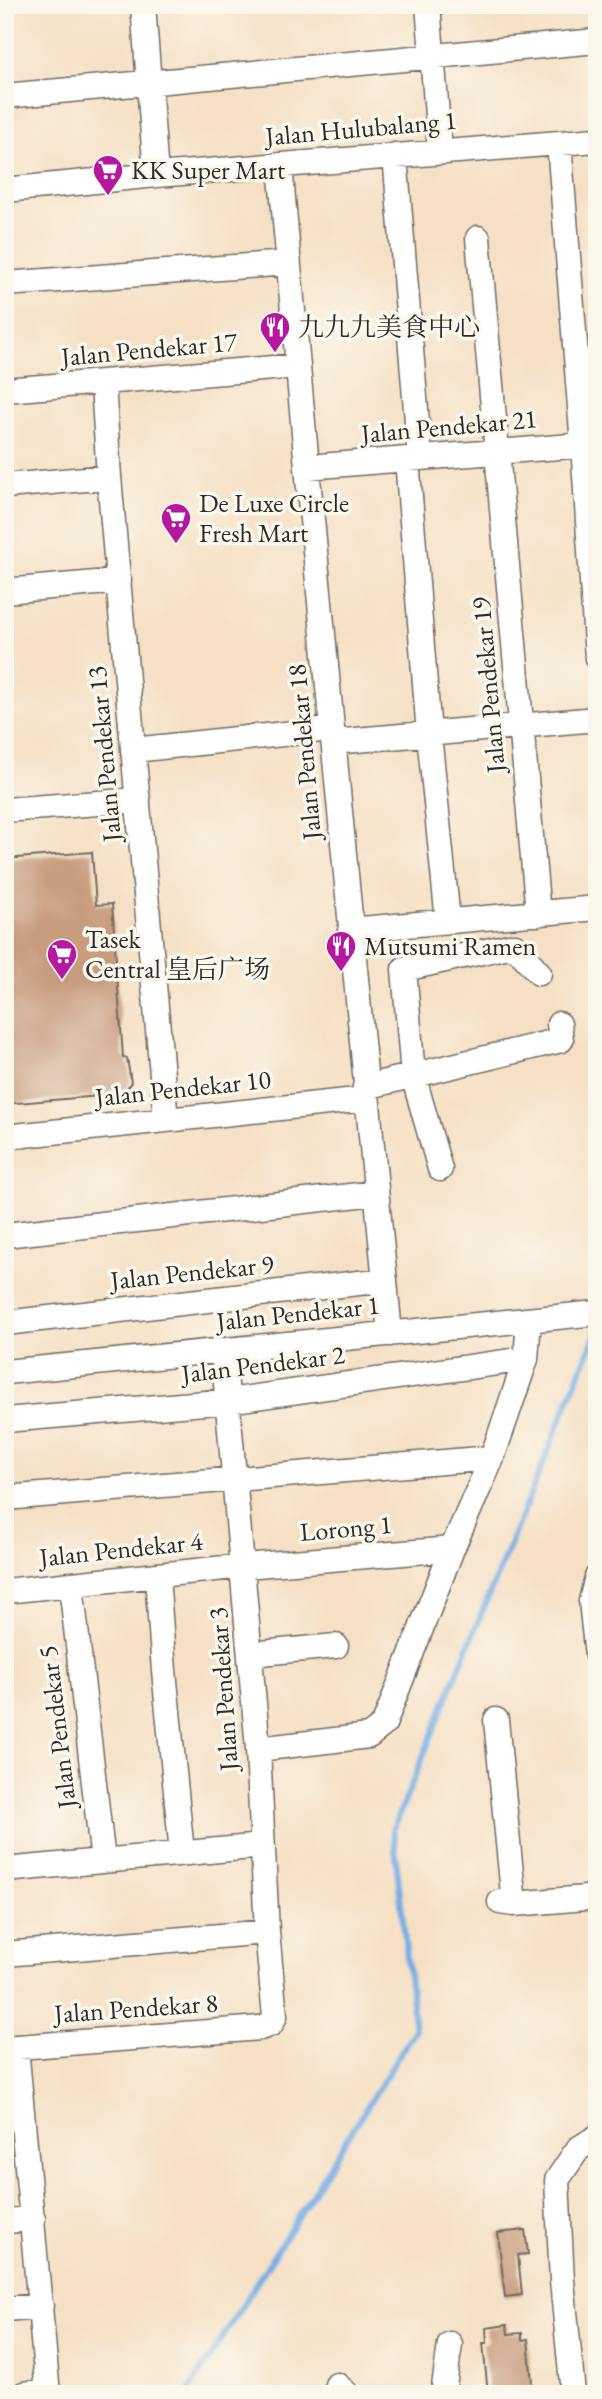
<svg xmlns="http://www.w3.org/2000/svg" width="602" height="2399" viewBox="0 0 602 2399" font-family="'EB Garamond','Noto Serif SC',serif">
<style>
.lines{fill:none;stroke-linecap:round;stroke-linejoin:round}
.stream{stroke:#75ade4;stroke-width:6}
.building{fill:#c89c7e}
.minor-casing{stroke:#726a61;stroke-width:27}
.minor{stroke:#fff;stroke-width:24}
.labels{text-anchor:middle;stroke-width:7;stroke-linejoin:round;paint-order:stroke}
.street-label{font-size:26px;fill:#2b2b2b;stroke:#fbf7ec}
.poi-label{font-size:26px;fill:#2b2b2b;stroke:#fbf7ec;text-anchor:start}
</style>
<rect width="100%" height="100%" fill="#fbf7ec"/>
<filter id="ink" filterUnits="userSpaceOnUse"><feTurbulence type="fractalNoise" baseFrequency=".0143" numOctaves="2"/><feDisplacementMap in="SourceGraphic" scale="14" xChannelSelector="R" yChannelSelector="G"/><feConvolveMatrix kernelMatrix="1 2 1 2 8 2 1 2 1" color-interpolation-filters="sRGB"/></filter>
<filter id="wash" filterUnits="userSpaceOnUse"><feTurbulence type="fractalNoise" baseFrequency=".00686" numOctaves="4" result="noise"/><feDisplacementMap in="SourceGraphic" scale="28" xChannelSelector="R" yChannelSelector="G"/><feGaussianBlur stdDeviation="1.57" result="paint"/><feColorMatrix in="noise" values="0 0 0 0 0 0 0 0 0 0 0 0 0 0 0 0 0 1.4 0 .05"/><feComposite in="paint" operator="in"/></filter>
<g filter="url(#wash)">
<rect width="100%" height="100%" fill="#f5e0c5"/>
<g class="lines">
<!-- stream -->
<path class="stream" d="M187,2394L415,2030L393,1830L597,1331"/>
</g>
<g id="blocks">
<!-- building -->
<path class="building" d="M92,852L96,905L112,904L123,1057L127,1058L131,1082L124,1094L5,1104V859Z
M525,2230L528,2254L518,2255L522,2295L505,2297L498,2233Z
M507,2325L508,2334L522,2333V2340L528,2339L533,2394H488L483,2343H487L486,2328Z"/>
</g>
</g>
<g filter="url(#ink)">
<use href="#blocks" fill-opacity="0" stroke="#726a61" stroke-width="2"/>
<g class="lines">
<!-- minor casing -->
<g class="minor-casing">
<path id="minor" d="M143,5L156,175
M428,5L440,151
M5,96L597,41
M559,143L583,445L597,658
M395,155L420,458
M280,165L307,467L390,1334
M5,190L156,175L597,140
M478,238L538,914
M5,284L288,263
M103,384L109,477L166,1120
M5,390L298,366
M407,459L429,734L448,921
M307,467L597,444
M5,486L109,477
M5,591L119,581
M333,742L597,719
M133,750L331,729
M5,810L138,800
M350,930L597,908
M365,1087L561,1040L559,1024
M5,1137L366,1099
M440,1169L413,1075L404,969L509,946H515L539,973
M5,1235L376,1193
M5,1323L385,1280
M5,1372L597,1313
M5,1420L228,1401L526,1359
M5,1498L492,1458
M157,1576L164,1671L182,1853
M597,1577L591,1601L597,1656
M71,1585L103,1861
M5,1591L244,1566L452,1549
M250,1654L336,1646
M496,1720L514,1904
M258,1749L369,1736L384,1724L452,1549L492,1458L526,1359L529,1320
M5,1870L262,1846
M500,1902L514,1904L597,1897
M5,1954L267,1932
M16,2047L48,2394
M5,2048L260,2028L271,2024L275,2016L267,1932L258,1749L223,1350
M5,2221L33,2219
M5,2309L41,2306
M337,2385L347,2394
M24,2394L48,2391
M443,2394L450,2344
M573,2394L562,2281L557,2180L578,2149L597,2137"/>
</g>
<!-- minor -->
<use href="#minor" class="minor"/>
</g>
</g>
<!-- icons -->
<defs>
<g id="supermarket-pin" transform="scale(1.575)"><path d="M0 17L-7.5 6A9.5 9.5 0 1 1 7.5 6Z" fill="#b5179e" stroke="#fbf7ec"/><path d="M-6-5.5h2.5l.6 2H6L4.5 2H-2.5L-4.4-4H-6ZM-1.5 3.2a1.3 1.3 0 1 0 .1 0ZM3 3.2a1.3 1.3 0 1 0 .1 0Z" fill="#fff"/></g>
<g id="restaurant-pin" transform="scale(1.575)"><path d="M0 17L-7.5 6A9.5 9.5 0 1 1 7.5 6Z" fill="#b5179e" stroke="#fbf7ec"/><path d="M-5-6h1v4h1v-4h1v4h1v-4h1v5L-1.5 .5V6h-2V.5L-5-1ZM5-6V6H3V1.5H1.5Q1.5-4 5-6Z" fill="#fff"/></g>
</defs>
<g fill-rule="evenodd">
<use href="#supermarket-pin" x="108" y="170"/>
<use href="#restaurant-pin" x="275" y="327"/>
<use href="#supermarket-pin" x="176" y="518"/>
<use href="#restaurant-pin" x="341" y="946"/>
<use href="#supermarket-pin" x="62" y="954"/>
</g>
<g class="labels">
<!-- street labels -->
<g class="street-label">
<text transform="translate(361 128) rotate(-5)" y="9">Jalan Hulubalang 1</text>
<text transform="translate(149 349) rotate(-5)" y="9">Jalan Pendekar 17</text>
<text transform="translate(449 426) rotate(-5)" y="9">Jalan Pendekar 21</text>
<text transform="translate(488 685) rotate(-95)" y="9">Jalan Pendekar 19</text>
<text transform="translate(304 752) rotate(-95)" y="9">Jalan Pendekar 18</text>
<text transform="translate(104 754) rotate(-95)" y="9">Jalan Pendekar 13</text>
<text transform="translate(183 1088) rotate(-6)" y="9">Jalan Pendekar 10</text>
<text transform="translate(192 1272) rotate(-6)" y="9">Jalan Pendekar 9</text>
<text transform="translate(298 1313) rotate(-6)" y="9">Jalan Pendekar 1</text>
<text transform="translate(263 1364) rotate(-7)" y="9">Jalan Pendekar 2</text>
<text transform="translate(346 1528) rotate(-5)" y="9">Lorong 1</text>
<text transform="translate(121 1549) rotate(-6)" y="9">Jalan Pendekar 4</text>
<text transform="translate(223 1689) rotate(-94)" y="9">Jalan Pendekar 3</text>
<text transform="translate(57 1727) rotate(-97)" y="9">Jalan Pendekar 5</text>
<text transform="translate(136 2008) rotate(-4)" y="9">Jalan Pendekar 8</text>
</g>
<!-- poi labels -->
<g class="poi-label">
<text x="131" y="179">KK Super Mart</text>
<text x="298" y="336">九九九美食中心</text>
<text x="199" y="512">De Luxe Circle<tspan x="199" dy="30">Fresh Mart</tspan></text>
<text x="85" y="948">Tasek<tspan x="85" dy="30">Central 皇后广场</tspan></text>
<text x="364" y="955">Mutsumi Ramen</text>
</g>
</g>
<!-- margin -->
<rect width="602" height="2399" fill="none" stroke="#fbf7ec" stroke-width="28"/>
</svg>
